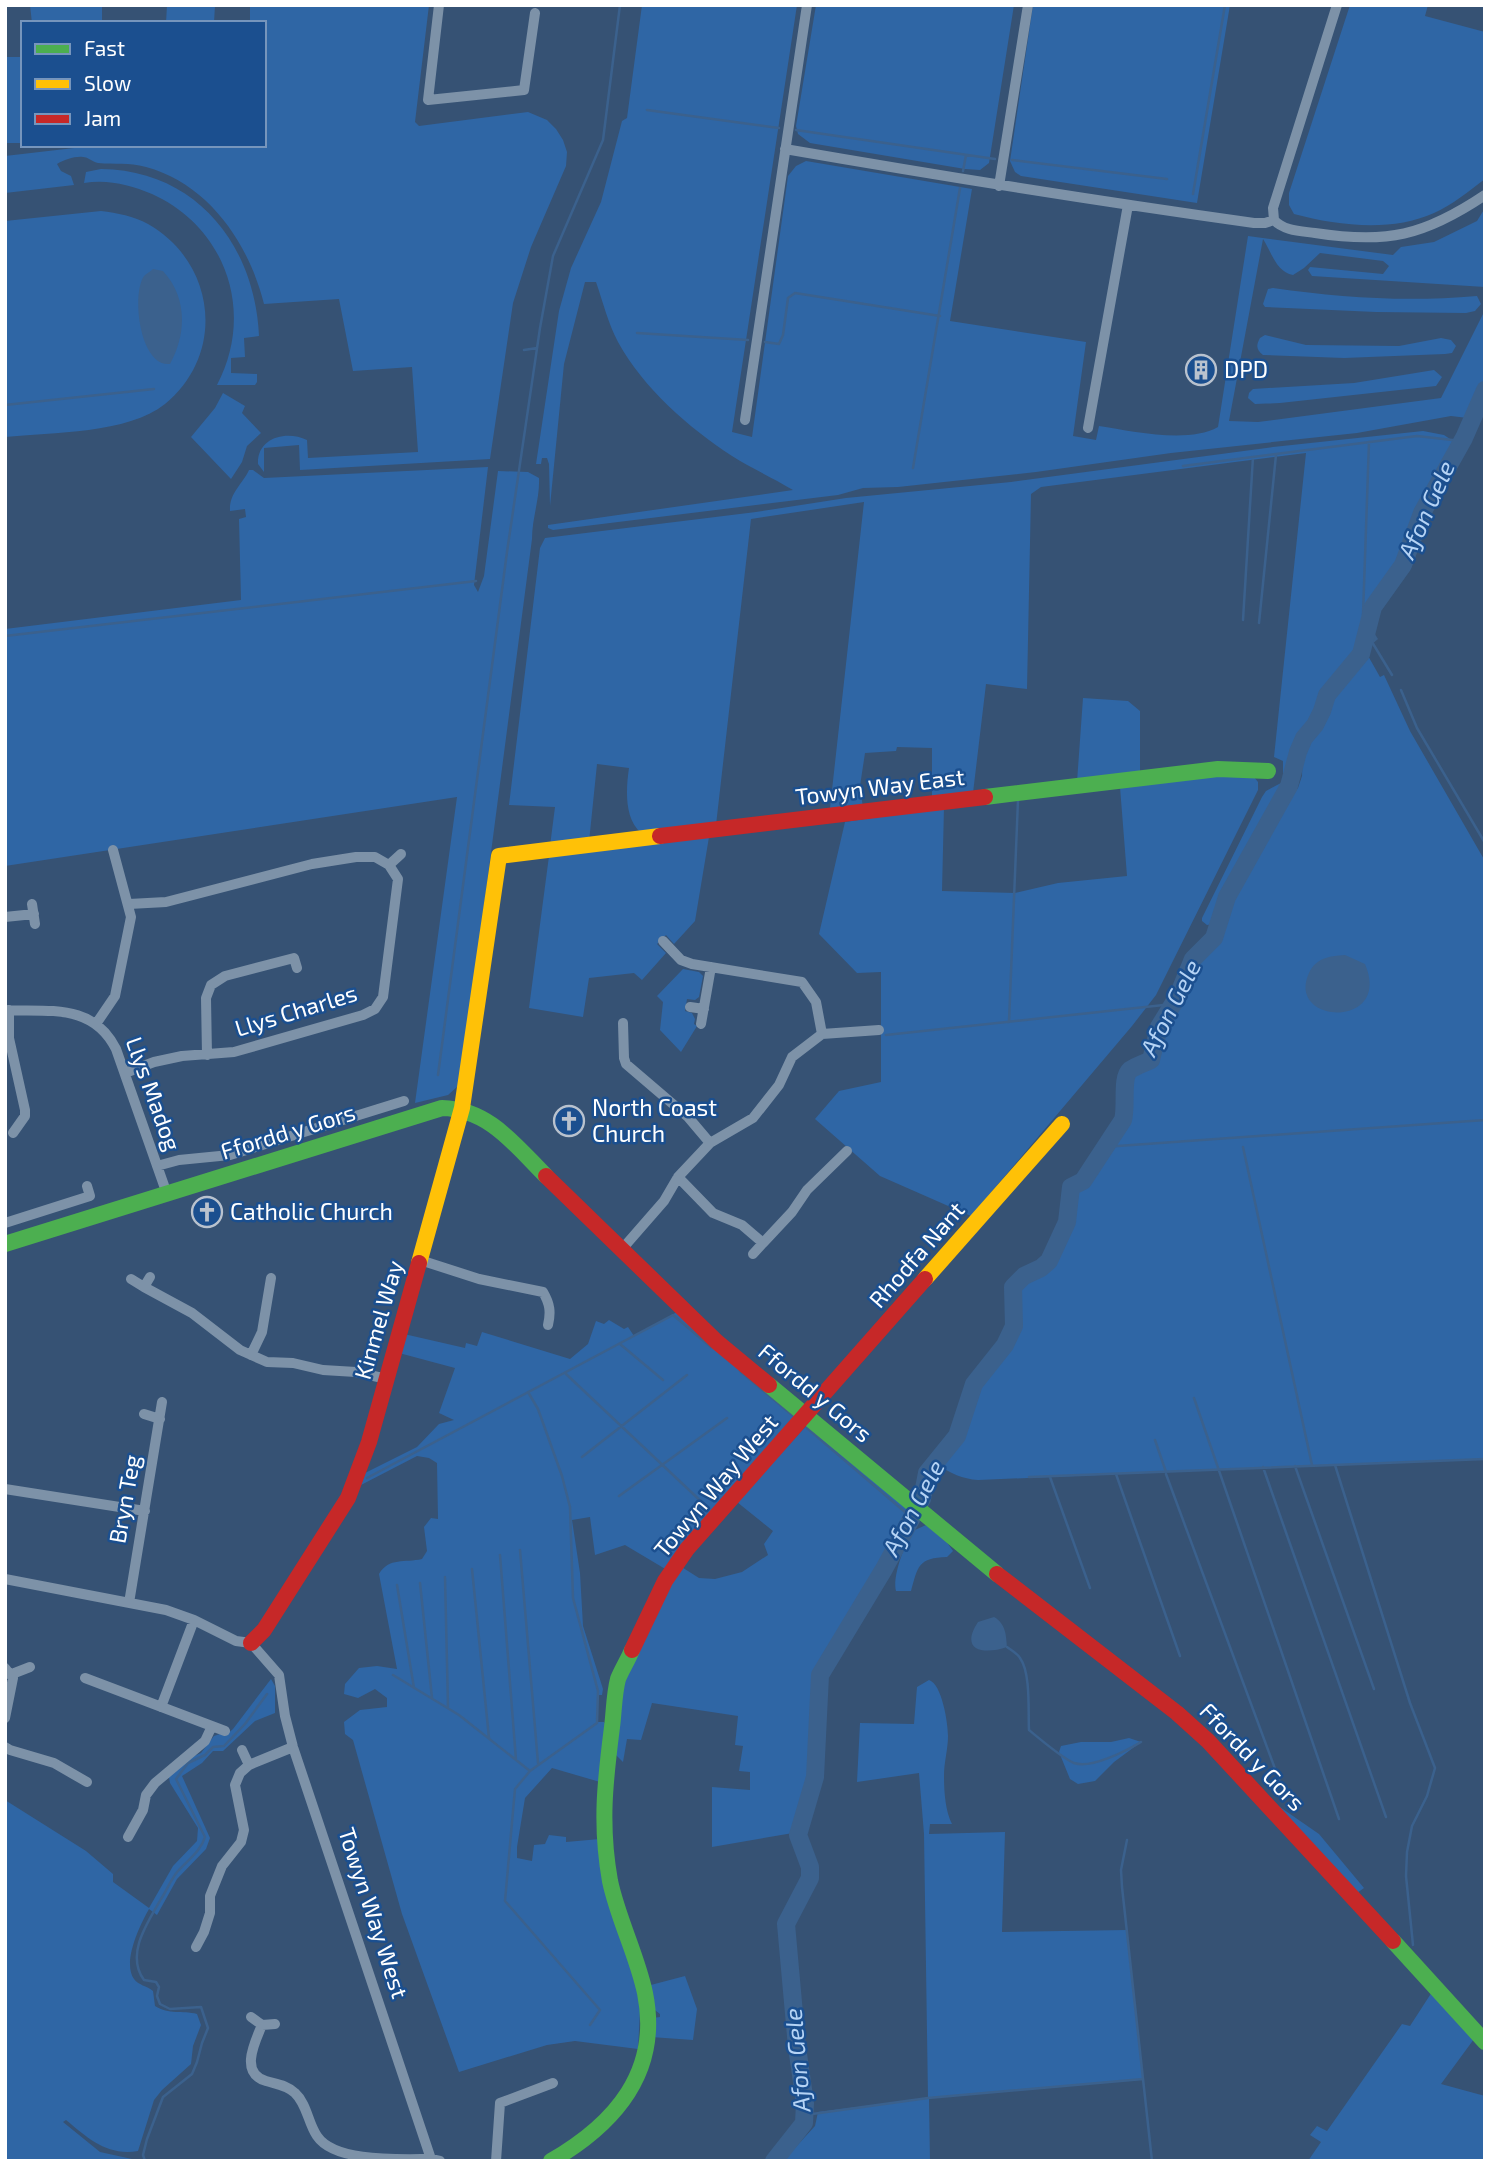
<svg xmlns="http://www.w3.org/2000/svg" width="1490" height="2166" viewBox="0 0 1490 2166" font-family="'Exo 2',sans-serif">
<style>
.green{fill:#2f66a5}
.water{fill:#3b618d}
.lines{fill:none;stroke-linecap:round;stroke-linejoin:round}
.stream{stroke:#3b618d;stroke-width:2.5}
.river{stroke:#3b618d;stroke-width:18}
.street{stroke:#7d92a8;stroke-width:10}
.fast{stroke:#4caf50;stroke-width:16}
.slow{stroke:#ffc107;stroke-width:16}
.jam{stroke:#c62828;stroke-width:16}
.labels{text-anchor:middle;stroke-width:5;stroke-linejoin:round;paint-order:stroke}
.poi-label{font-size:23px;fill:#fff;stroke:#1b4f8f;text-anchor:start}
.street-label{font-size:23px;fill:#fff;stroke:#1b4f8f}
.water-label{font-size:24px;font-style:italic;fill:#b5d3f5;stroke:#1b4f8f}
</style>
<rect width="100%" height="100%" fill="#365274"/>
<!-- green -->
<path class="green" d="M30,5H102V23H32Z
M167,5H215L214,23H166Z
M250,5H429L415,122L419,126L528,112L547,120L556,129L563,140L567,152L566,166L531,247L513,303L490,459L300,470L299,445L264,448V472L258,464C257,437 287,430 307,440L308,458L418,452L412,367L353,371L339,299L264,304C249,244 209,184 146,167C128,162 115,165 98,163C93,162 88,157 83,157C75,156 64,160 57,164L61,171L71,176L74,185L5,193V156L100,145H264V23H250Z
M642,5H797L732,432L752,437L788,176L796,166L806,161L972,189L950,321L1086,342L1073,436L1096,440L1099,426C1132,431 1188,444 1218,427L1248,236L1393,255L1401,247L1434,242L1477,221L1485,208V287L1312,276L1308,270L1310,267L1383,274L1389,266L1383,261L1320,253L1304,268L1293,275C1276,272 1271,251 1263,239L1229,421L1258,422L1441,398L1485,310V402L1476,419L1451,416L1357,433L1171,453L1036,472L898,487L863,488L838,495L553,530L548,528V525L793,490C773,478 751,468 732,456C688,427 644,389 618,342C608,323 603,302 596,282H585L564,364L550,506L549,464L547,458H542L541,464H536L559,311L571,268L601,202L622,121L627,118Z
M816,5H1014L989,163L980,170L965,169L810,143L798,134L796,126Z
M1033,5H1230L1197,203L1021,176L1015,172L1010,161Z
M1350,5H1428L1425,16L1485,32V179C1469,191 1452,205 1434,213C1392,232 1339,226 1294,214L1289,205V193Z
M5,57H23V143H5Z
M101,169C196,170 255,245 259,336L244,338L245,357L231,358V373L257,374V382L255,385H217C255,313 227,228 152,194C130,185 108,179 84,183L86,172Z
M101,211C117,213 134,216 148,224C215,262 227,353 165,404C128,434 52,432 5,437V221Z
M1273,288C1344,298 1406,302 1477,296L1481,304L1475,311L1466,313L1376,312L1265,307L1263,304L1268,289Z
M1265,335L1306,345L1399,346L1441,338L1451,340L1456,346L1452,353L1445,354L1344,358L1263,355C1256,350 1256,345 1260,338Z
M1434,370L1442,377L1436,386L1280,403L1255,404L1248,398L1249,393L1253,389L1354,383Z
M223,393L245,406L242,413L261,433L247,446L242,462L231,479L191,437L215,408Z
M1423,431L1444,435L1456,443L1421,505L1401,561L1365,614L1356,658L1329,687L1313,723L1298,742L1289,775L1283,773V761L1274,757L1306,453L1041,487L1031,494L1027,689L986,684L973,793L932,799V748L897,747L896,751L865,753L860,786L863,808H830L864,502L751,519L716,825L641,833C624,818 626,789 629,768L597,764L589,842L550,846L555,807L509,805L540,548L545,538L756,512L846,498L1011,482L1273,447Z
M488,467L474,585L478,592L484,576L498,471L528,472L539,478C540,498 532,518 532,539L481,929L458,1086L448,1095L415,1103L457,797L5,866V629L241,600L239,519L246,517L245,509L230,511C229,493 242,485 249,470H253L264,478Z
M1367,654L1380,677L1384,675L1410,731L1485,861V1459L978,1480C962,1479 951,1473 937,1465L961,1435L977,1387L1006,1350L1017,1328L1018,1289L1026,1280L1051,1266L1057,1257L1070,1223L1076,1192L1122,1127C1130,1110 1129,1097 1128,1079L1134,1073L1152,1064L1161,1030L1182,994L1195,963L1216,939L1229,900L1279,811L1298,788L1302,776L1303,748L1321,721L1329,697Z
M1083,698L1128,701L1140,711V774L1077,782Z
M1184,776L1254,777L1258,782V790L1156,995L1132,1026L971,1216L880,1176L815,1119L839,1091L881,1082V972L857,973L819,934L845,822L944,807L942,891L1015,893L1058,883L1127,876L1120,787Z
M1281,783L1286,787C1259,831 1230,876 1213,924L1207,925L1202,921V918L1262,797L1266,791Z
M709,837L695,921L674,944L666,935L657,944L666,953L642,980L634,973L589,978L583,1017L529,1008L549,856Z
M683,969L699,972L703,976L699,997L695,1000L687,999L685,1011L692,1013L695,1019L694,1024L697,1026L681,1052L660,1030L663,1002L657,996Z
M677,1312L796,1416L667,1570L625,1545L595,1555L590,1517L572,1520L580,1573L583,1626L603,1689L602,1695H598L597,1722H604L608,1728L600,1782L552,1768L525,1798L517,1847V1858L532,1861L534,1845L545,1844L549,1835L566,1837V1842L600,1839L641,1992L638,2049L575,2041L547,2045L459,2072L402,1914L353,1740L345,1734L344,1722L360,1710L387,1707V1698L375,1689L358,1698L344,1694L345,1684L359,1668L377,1666L397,1669L379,1574C389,1557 405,1563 422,1559L427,1551L424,1527L431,1518L438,1519L437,1463L429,1458L417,1456L361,1485L365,1473L417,1447L439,1424L454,1420L439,1413L455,1368L399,1353L404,1334L465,1348L466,1343L477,1346L482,1332L570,1359L588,1344L596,1321L604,1324L609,1320L624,1329L628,1327L634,1336Z
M807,1425L911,1512L814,1675C807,1700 814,1726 812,1752C811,1780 799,1806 793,1833L712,1847V1787L750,1790V1772L739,1771L743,1746L735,1745L738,1716L652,1703L641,1740L627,1739L623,1762L613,1752L621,1686L680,1566L699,1578L715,1579L742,1572L768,1555L764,1544L773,1531L737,1502Z
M926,1525L946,1541L953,1551L947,1557C918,1558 918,1566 911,1591H896C892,1578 905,1540 915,1530C917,1529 924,1526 926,1525Z
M271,1679L275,1686V1713L255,1721L223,1751H213L202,1763L182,1776L210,1838L206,1849L177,1879L157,1915L149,1909C140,1925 122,1962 134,1979C138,1985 147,1986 153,1991L155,2006C169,2015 182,2010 197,2014L201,2025L193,2046L191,2064L162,2090L154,2100L138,2151C107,2156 89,2139 66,2120L63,2122L100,2152L141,2161H5V1800L86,1851L113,1874V1882L149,1908L173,1866L197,1841L198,1828L170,1783L169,1777L189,1758L201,1753L214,1736L220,1734L225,1736L233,1729Z
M929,1680C942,1684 948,1723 948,1736C948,1749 944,1762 944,1775C944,1791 945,1810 952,1824H930L929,1834L1005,1832L1002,1932L1127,1930L1143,2079L929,2098L930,2161H783L815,2126L818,2112L928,2098L924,1834L919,1773L857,1782L860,1723L914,1724L917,1687Z
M1129,1738L1141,1742L1114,1762L1095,1781L1078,1784L1070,1779L1059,1752L1061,1746L1081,1742H1111Z
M1277,1805L1319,1834L1364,1888L1357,1893Z
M685,1976L697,2009L693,2040L651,2037L653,2018L660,2017V2014L651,2007L647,1986Z
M1432,1992L1474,2039L1441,2084L1485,2096V2161H1308L1321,2142L1310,2135L1317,2126L1327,2131L1402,2024L1410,2026Z"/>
<!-- water -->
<path class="water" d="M153,269L163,271C187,297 187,333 170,364C140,367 131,295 144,276C146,274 151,271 153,269Z
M1387,587C1376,606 1364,619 1378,639L1371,645L1365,640L1361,654L1342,676L1358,653L1365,614L1373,601Z
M1345,955L1365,964C1393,1029 1285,1025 1309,973C1316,958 1329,956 1345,955Z
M994,1617C1006,1624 1006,1635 1007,1647C984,1655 959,1651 978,1622Z"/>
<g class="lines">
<!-- stream -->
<path class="stream" d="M647,110L779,128
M796,130L995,159
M1012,160L1167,179
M963,171L966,155
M1193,194L1225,5
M637,333L748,340
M765,342L779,344L783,335L788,298L795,293L940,316
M524,350L537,348
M5,405L154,389
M1183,466L1417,436L1461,441
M913,468L960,188
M1363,615L1369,442
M1243,620L1253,457
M1259,623L1276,455
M5,636L476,581
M1372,642L1392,675
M1401,690L1417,728L1485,843
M1009,1022L1018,800
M886,1035L1173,1004
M438,1075L507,552L540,328L553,256L603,140L620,5
M1104,1147L1485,1120
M1243,1147L1312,1465
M620,1344L663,1380
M740,1371L792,1415
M566,1374L706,1506
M528,1392L538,1409L562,1476L570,1507L573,1598L598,1691L597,1723L530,1771L515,1789L505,1901L600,2010L590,2025
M1194,1398L1339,1819
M807,1428L912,1518
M1155,1440L1166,1472
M582,1457L687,1375
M1335,1465L1410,1703L1435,1768L1427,1796L1412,1826L1407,1852L1406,1876L1413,1945
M1295,1466L1374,1689
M1263,1467L1386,1817
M1116,1474L1180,1656
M1166,1474L1284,1793
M1029,1477L1485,1459
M1050,1477L1090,1588
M367,1478L673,1315L711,1347
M619,1496L727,1418
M520,1550L538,1763
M500,1555L516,1760
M472,1569L489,1738
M445,1577L448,1707
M420,1583L432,1698
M397,1585L414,1688
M1007,1647C1011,1650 1018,1654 1020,1658C1031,1673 1028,1712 1029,1730C1040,1739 1062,1758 1074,1763C1091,1769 1126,1751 1141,1742
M393,1675L459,1715L530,1771
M1127,1840L1121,1870L1122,1887L1152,2161
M805,2115L928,2098L1143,2079
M145,2161L143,2155L147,2139L163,2097L192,2074L197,2062L202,2043L208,2028L201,2007L170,2009L160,2004L157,1996L159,1987L156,1982L144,1980C125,1954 148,1922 161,1899C167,1890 171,1879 178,1871C188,1860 201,1851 205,1837L176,1779L188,1763L205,1755L213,1747L224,1746L245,1724L267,1694"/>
<!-- river -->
<path class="river" d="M774,2161L804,2123L805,2103L797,2047L786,1924L810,1878V1867L798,1835L815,1777L820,1675L884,1569L922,1499L927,1473L957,1436L974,1384L1005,1345L1014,1326L1013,1287L1024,1276L1041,1268L1049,1261L1067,1222L1071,1187L1083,1181L1123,1120C1127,1106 1121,1078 1130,1070C1136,1066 1145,1063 1151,1060L1159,1027L1178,996L1193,959L1214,938L1227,897L1289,786L1298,752L1304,738L1315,725L1322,711L1327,695L1361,654L1373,607L1403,565L1422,513L1464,438L1485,390"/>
<!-- street -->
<path class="street" d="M439,5L428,100L524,90L535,13
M1337,5L1273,208L1274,220C1284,231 1301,231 1315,233C1387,244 1424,236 1485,195
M785,149C941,176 1097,201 1254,223H1265L1274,220
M999,186L1028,5
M745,420L807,5
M1088,428L1128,205
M389,865L401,854
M32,904L35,924
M5,917L34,914
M663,941L681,960L692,964L802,982L816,1002L822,1034
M690,1007L704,1009
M5,1010C49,1012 93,1003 116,1049L167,1194
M9,1010V1038L25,1110V1116L13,1133
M623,1023L624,1058L626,1064L688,1117L710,1143
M96,1024L115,996L131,917L113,850
M701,1024L711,967
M207,1055L206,998L211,985L225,976L294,958L297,968
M125,1073L154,1062L182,1056L234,1052L363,1015L375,1009L383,997L398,879L389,865L375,857H356L312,864L166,902L129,904
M157,1166L179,1160L230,1155L404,1101
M678,1177L713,1213L742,1225L763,1243L792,1212L807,1190L847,1151
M5,1223L90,1196L87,1186
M623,1248L664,1201L678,1177L710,1143L753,1118L779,1085L792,1057L822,1034L879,1030
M753,1254L763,1243
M420,1260L479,1279L543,1292C550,1304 551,1312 548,1325
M131,1279L144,1287L150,1277
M144,1287L192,1313L240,1350L267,1362L293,1363L323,1370L356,1372L387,1379
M251,1355L262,1332L271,1278
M144,1414L160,1419
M5,1489L145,1511
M5,1579L166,1610L194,1620L236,1641L251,1643L279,1675L285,1716L293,1747L431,2159L440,2161
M129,1603L162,1402
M5,1668L13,1678L5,1718
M12,1674L30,1667
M85,1678L225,1731
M161,1707L194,1620
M5,1747L10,1750L54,1763L87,1782
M242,1750L249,1765
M128,1837L143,1810L146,1795L155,1783L205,1741L212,1726
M196,1947L204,1932L210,1913V1896L222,1866L241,1842L244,1830L235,1785L240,1773L249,1765L293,1747
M251,2017L262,2025L275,2024
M262,2025C255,2042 239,2073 266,2081C276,2084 287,2085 295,2093C307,2104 308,2123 317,2136C335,2163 401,2159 431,2159
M496,2161L500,2103L553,2083"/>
<!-- fast -->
<path class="fast" d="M985,797L1218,769L1268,771
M5,1244L442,1108C489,1109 515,1145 546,1176
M769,1385L997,1574
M1393,1941L1485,2042
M551,2161C615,2124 661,2072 645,1993C637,1955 618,1919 610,1881C600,1825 605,1782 612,1727C614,1712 614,1694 618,1679C622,1669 628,1660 632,1650"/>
<!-- slow -->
<path class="slow" d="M419,1263L462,1108L499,856L660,836
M925,1279L1062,1124"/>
<!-- jam -->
<path class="jam" d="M660,836L985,797
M546,1176L717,1342L769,1385
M997,1574L1177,1713L1208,1741L1393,1941
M251,1643L264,1630L348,1498L369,1442L419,1263
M632,1650L665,1581L687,1549L925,1279"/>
</g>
<!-- icons -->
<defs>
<g id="building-ring" transform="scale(1.575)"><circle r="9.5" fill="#1b4f8f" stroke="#b9c2ce" stroke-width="1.5"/><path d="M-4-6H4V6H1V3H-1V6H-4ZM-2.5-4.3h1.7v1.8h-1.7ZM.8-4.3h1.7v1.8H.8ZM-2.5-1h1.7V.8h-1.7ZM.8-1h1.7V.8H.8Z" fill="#b9c2ce"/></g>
<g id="church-ring" transform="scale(1.575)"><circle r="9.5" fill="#1b4f8f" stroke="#b9c2ce" stroke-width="1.5"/><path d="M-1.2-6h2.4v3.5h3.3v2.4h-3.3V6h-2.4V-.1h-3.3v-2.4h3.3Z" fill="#b9c2ce"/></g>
</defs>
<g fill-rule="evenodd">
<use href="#building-ring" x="1201" y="370"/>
<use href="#church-ring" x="569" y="1121"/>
<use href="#church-ring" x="207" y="1212"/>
</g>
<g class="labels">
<!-- poi labels -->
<g class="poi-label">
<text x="1224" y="378">DPD</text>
<text x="592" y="1116">North Coast<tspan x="592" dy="26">Church</tspan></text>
<text x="230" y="1220">Catholic Church</text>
</g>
<!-- street labels -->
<g class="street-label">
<text transform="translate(880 787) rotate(-7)" y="8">Towyn Way East</text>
<text transform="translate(296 1011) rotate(-17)" y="8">Llys Charles</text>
<text transform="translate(153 1094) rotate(70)" y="8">Llys Madog</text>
<text transform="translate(288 1132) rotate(-17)" y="8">Ffordd y Gors</text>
<text transform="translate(917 1255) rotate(-49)" y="8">Rhodfa Nant</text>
<text transform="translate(379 1320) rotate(-74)" y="8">Kinmel Way</text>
<text transform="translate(815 1393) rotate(40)" y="8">Ffordd y Gors</text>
<text transform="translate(716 1486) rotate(-50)" y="8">Towyn Way West</text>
<text transform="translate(125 1499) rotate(-80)" y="8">Bryn Teg</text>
<text transform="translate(1252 1757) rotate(46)" y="8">Ffordd y Gors</text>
<text transform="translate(373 1913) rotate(72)" y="8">Towyn Way West</text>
</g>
<!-- water labels -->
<g class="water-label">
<text transform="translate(1427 510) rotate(-66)" y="8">Afon Gele</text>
<text transform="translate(1171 1008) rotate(-63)" y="8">Afon Gele</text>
<text transform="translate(914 1508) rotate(-62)" y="8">Afon Gele</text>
<text transform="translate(798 2060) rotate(-95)" y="8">Afon Gele</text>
</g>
</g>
<!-- border -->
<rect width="1490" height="2166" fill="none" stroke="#ffffff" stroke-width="14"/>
<!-- legend -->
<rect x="21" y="21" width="245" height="126" fill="#1b4f8f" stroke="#7695bc" stroke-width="2"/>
<rect x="35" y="44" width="35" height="10" fill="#4caf50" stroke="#7695bc" stroke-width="2"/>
<text x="84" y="56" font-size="21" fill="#ffffff">Fast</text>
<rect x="35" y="79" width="35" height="10" fill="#ffc107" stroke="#7695bc" stroke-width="2"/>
<text x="84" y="91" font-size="21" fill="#ffffff">Slow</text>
<rect x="35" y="114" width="35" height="10" fill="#c62828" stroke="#7695bc" stroke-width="2"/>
<text x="84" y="126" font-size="21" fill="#ffffff">Jam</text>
</svg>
